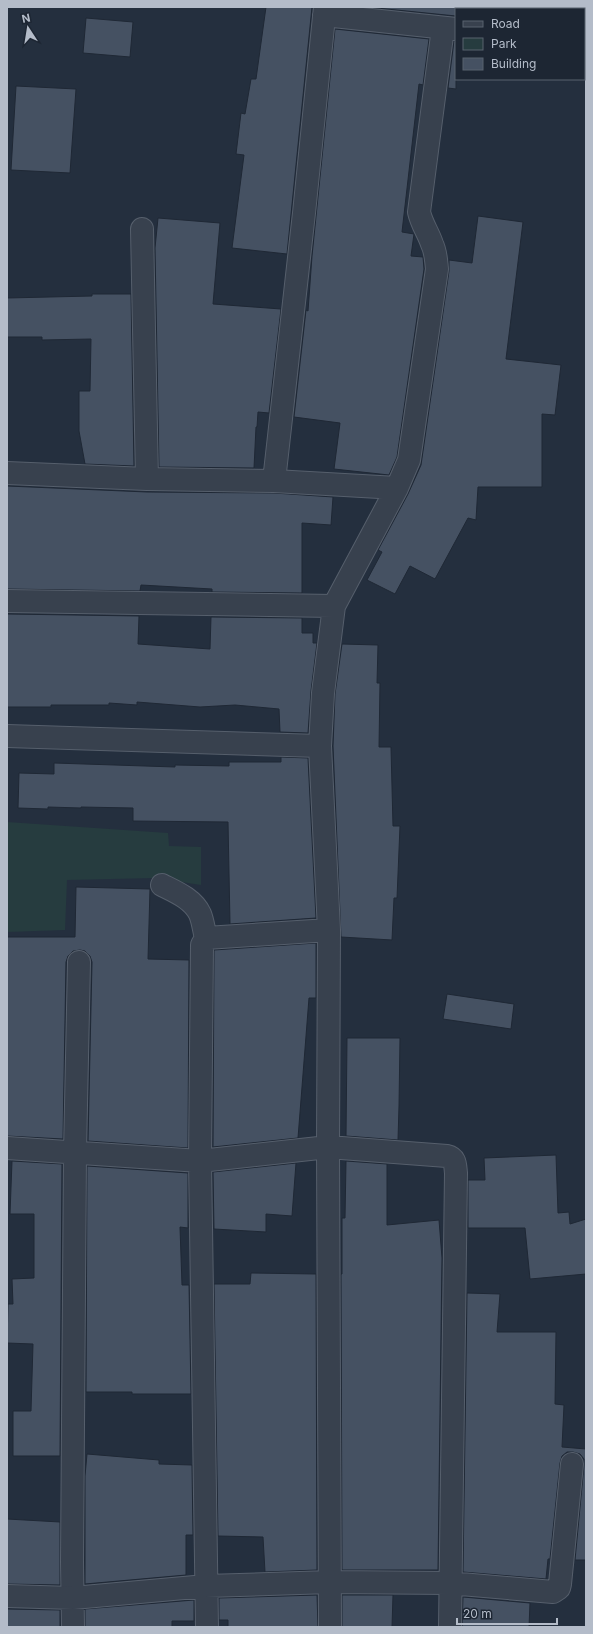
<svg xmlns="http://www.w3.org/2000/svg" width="593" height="1634" viewBox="0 0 593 1634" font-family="Inter,sans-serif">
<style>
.green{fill:#263c3f}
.building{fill:#455162;stroke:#1f2835}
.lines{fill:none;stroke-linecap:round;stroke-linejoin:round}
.street-casing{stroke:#565f6c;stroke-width:24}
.street{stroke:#38414e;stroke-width:22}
</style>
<rect width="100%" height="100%" fill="#242f3e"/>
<!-- green -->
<path class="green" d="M7,822L168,833L169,846L201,847V885L155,878L67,880L65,930L7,932Z"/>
<!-- building -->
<path class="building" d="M266,7H312L287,254L232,248L244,155L236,154L241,113L245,114L251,79H256Z
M367,7H456V16Z
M86,18L133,22L130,57L83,53Z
M335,29L429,39L423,85L419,84L402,232L414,234L411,256L423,257L424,269L397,457L389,475L334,469L340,423L294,417L306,310L308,311L312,256Z
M454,41H456V89L448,88Z
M16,86L76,89L70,173L11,170Z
M478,216L523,222L506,359L561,365L555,415L542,414V487H478L476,520L468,518L435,579L410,566L395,594L367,580L382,552L378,550L408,494L421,465L449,271V260L472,263Z
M158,218L220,223L213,304L281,309L269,413L258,412L257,427H256L254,468L159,467L155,248Z
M92,294H131L134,466L85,464L79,431V391H90L91,339L42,340V337H7V298L92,296Z
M7,486L147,492L274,493L333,497L331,525L302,523V593L212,592V589L141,585L140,591L7,589Z
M7,614L139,616L138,644L210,649L211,617L302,618V633H313V643H317L311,691L308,733L280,732L279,709L235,705L200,707L137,702V705L109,703V705H51V707H7Z
M342,644L378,645L377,683H380L379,747H391L393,826H400L397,898H394L392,940L341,937L333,746L335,694Z
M281,757L308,758L316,918L230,924L228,822L133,821V808L81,807V808L48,807V809L18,808L19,773L54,774V763L175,767V765L229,766V762H281Z
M76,887L150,889L148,959L189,960L188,1148L88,1141L92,962L90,956L85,951L80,950L73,951L68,956L66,962L63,1139L7,1136V937H75Z
M316,943V998H309L298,1138L213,1147L214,950Z
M447,994L514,1004L511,1029L443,1019Z
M347,1038H400L399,1106L398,1140L346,1136Z
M556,1155L558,1213L569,1212L570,1224L586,1219V1274L530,1279L525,1228H468V1180H485L484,1158Z
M12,1161L62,1164L60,1456H13V1411H31L33,1344L7,1343L8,1304H13L12,1279L34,1278V1214H10Z
M346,1161L387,1164V1225L439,1220L442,1258L438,1570H342L341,1274H342V1218H345Z
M296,1163L292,1216L266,1214V1232L214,1229L213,1172Z
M87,1166L188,1173V1228L180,1227L182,1285H189L191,1394H132V1392H86Z
M251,1273L316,1274L317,1570L265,1572L263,1537L218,1536L214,1284H250Z
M467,1293L500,1294L497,1332H556L555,1404L564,1405L562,1447L586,1449V1560H575L584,1465V1459L580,1454L573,1452H567L562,1456L560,1463L550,1559H548L546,1579L463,1572Z
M87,1454L159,1460V1464L192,1465L193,1535H186V1575L85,1584V1476Z
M7,1519L60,1522V1585L7,1584Z
M317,1595L318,1627H228V1620H219V1598Z
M342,1595H393L392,1627H342Z
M463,1597L530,1603L529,1627H462Z
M194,1600V1621H172V1627H85V1609Z
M7,1609L60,1610V1627H7Z"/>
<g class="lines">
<!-- street casing -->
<g class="street-casing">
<path id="street" d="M324,15L456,29
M584,43L586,44
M142,229L147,479
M7,473L147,479L274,481L397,488
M274,481L304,213L325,7
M7,601L334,606
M7,736L320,746L323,693L334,606L397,488L409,460L437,269C436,260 436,252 432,244C428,232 422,225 419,212L443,28
M320,746L329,930L328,1147L330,1627
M162,885C176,892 193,899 200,914C203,921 204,931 206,938L202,945L200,1161L207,1627
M206,938L329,930
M7,1148L200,1161L328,1147L447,1156C456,1158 455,1165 456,1173L450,1627
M7,1596L73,1598L206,1586L330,1582L449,1583L553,1592L559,1588L560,1584L572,1464
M73,1627L72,1562L75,1153L79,962"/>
</g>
<!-- street -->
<use href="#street" class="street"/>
</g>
<!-- border -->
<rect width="593" height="1634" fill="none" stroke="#b4bcc9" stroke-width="16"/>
<!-- legend -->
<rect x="455" y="8" width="130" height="72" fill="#1d2633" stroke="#59626f"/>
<rect x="463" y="21" width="20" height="6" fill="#38414e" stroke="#59626f"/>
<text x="491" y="28" font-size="12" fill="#b4bcc9">Road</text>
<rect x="463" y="38" width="20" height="12" fill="#263c3f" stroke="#59626f"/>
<text x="491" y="48" font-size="12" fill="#b4bcc9">Park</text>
<rect x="463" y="58" width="20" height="12" fill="#455162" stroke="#59626f"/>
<text x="491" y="68" font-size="12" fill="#b4bcc9">Building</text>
<!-- north arrow -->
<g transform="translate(28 28) rotate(348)" stroke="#1d2633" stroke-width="3" paint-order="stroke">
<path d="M0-3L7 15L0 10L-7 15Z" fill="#b4bcc9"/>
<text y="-6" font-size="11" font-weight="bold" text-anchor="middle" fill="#b4bcc9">N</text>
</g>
<!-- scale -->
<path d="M457 1618v6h100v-6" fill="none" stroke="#b4bcc9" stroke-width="2"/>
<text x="463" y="1618" font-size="12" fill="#b4bcc9" stroke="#1d2633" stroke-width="3" paint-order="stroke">20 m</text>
</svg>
